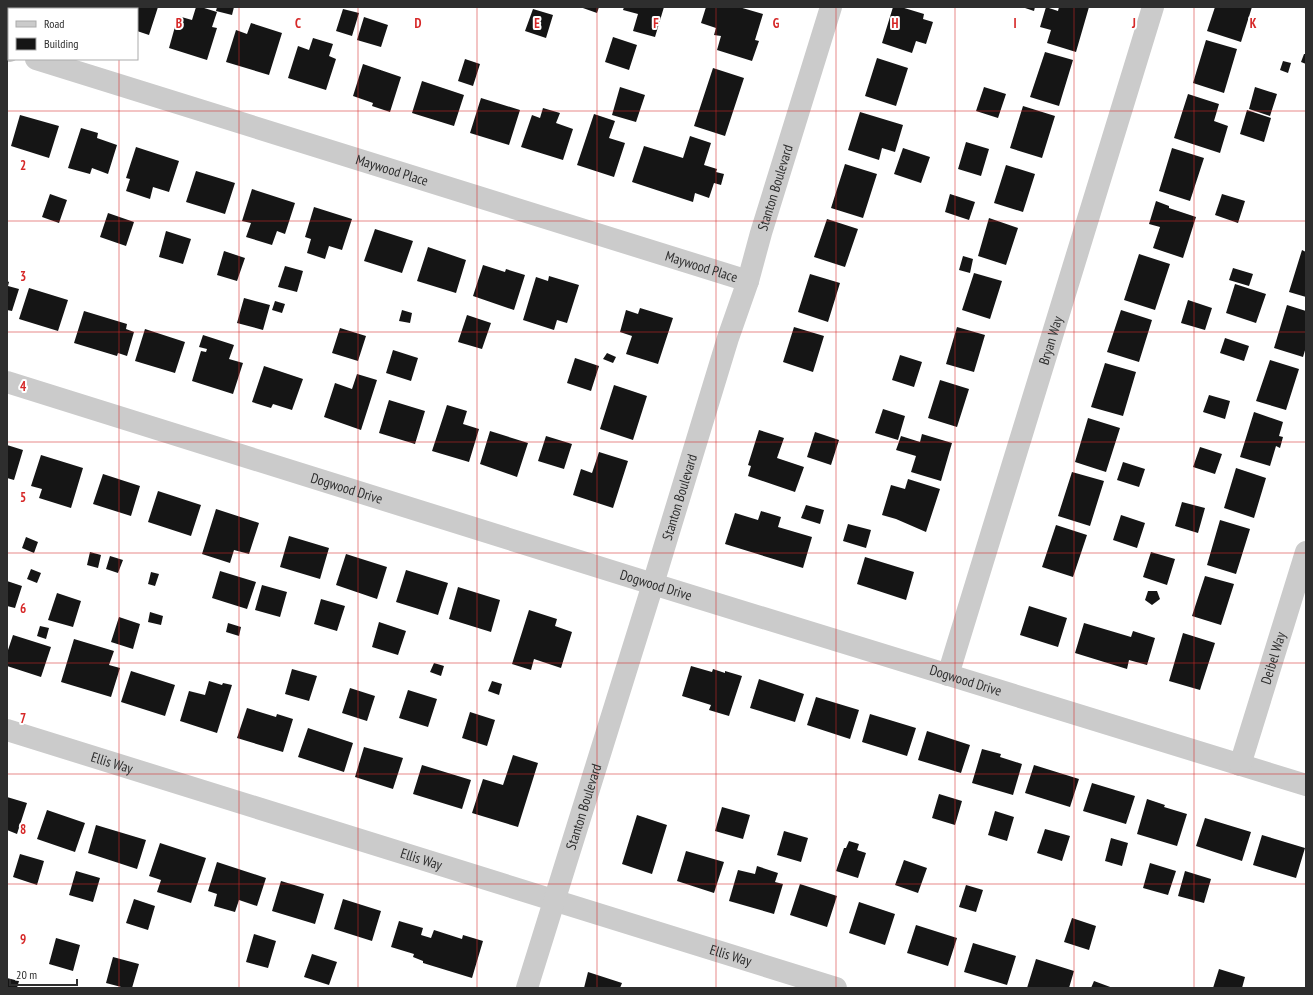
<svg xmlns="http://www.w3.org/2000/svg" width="1313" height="995" viewBox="0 0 1313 995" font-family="'PT Sans Narrow',sans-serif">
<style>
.building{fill:#151515}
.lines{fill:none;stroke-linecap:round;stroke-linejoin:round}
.minor{stroke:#cbcbcb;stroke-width:22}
.grid{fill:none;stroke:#d62828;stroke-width:1;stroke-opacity:0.55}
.labels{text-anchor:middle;stroke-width:4;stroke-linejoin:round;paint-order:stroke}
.street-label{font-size:14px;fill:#2e2e2e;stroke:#fff}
.grid-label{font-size:13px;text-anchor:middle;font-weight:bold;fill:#d62828;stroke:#fff;stroke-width:4;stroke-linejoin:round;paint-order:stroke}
</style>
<rect width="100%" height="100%" fill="#fff"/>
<!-- building -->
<path class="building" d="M61,7H94V9H66Z
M116,7H158L149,35L137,31V9H116Z
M196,7H201L217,12L212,27L217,28L207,60L169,48L178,16L192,20Z
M217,7H234L232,15L216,11Z
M580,7H599L597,13Z
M624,7H664L655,37L633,31L638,14L623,10Z
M706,7H739L763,14L755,40L759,41L752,61L717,50L721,36L714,35L716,28L701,23Z
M893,7H901L924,14L923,19L933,22L926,44L916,41L912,53L882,43Z
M1022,7H1035L1034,11Z
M1046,7L1058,11L1059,7H1089L1076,52L1047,43L1051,30L1040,27Z
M1215,7H1252L1241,42L1207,31Z
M343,9L359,13L352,36L336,31Z
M533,9L553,15L546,38L525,31Z
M364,17L388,25L381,47L357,40Z
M251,23L282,33L269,75L226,62L236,30L247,34Z
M613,37L637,45L629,70L605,62Z
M313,38L333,44L329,56L336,59L326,90L288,78L298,46L309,50Z
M1206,40L1237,49L1224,93L1193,83Z
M1045,52L1073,60L1059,106L1030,97Z
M1304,54H1306V64L1301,62Z
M877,58L908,68L896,106L865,96Z
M465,59L480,64L473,86L458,81Z
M1283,61L1291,63L1288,73L1280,70Z
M363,64L401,77L390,112L372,106L373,103L353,96Z
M713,68L744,78L725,136L694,126Z
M422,81L464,95L454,126L412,113Z
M620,87L645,95L636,122L612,115Z
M984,87L1006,94L998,118L976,111Z
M1255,87L1277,94L1270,116L1249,109Z
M1188,94L1219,104L1214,121L1228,126L1220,153L1174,138Z
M481,98L520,110L509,145L470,133Z
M1023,106L1055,116L1042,158L1010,148Z
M543,108L560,113L556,123L573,129L563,160L521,147L532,115L540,118Z
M1247,110L1271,118L1264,142L1240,134Z
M860,112L903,125L895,152L882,148L879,160L848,150Z
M594,114L615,121L609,138L625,143L614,177L577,165Z
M20,115L59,126L49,158L11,146Z
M81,128L98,133L97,138L117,145L108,174L92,168L90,174L68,168Z
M690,136L711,143L704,165L717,169L716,172L724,174L721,185L714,183L709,198L695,193L693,202L632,182L644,146L683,158Z
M966,142L989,149L981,176L958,169Z
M136,147L179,161L169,192L153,187L150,199L126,191L130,179L126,178Z
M903,148L930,157L921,183L894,174Z
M1172,148L1204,158L1190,201L1159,191Z
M845,164L877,174L863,218L831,208Z
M1006,165L1035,174L1023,212L994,203Z
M196,171L235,183L225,214L186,202Z
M252,189L295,203L285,234L277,231L272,245L246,237L251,223L242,221Z
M50,194L67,200L59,223L42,217Z
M950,194L975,202L969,220L945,212Z
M1222,194L1245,201L1238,223L1215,215Z
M1156,201L1169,206V208L1196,217L1183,258L1153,248L1160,227L1149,224Z
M314,207L352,219L342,250L329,246L325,259L307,253L311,239L305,237Z
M108,213L134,222L126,246L100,237Z
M989,218L1018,228L1006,265L978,256Z
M827,219L858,229L845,267L814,257Z
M375,229L413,241L402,273L364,261Z
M166,231L191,239L183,264L159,257Z
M428,247L466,260L456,293L417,281Z
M1302,250L1306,252V297L1289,292Z
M224,251L245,258L237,281L217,275Z
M1139,254L1170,264L1155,310L1124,300Z
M963,256L973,259L970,273L959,270Z
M483,265L505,272L506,269L525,275L514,310L473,296Z
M285,266L303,271L297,292L278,287Z
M1233,268L1253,274L1249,286L1229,280Z
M974,273L1002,281L990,319L962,310Z
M810,274L840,283L828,322L798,312Z
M549,276L579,285L567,323L557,320L554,330L523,320L536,277L548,281Z
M7,281L9,282L8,286L19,289L12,311L7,310Z
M1235,284L1266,294L1256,323L1226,313Z
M29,288L68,300L58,331L19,319Z
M244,298L270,305L263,330L237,323Z
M1188,300L1212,308L1205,330L1181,323Z
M275,301L285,304L282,313L272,310Z
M1287,305L1306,311V347L1303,357L1274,348Z
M640,308L673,318L658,364L626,354L632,336L620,332L626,310L638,314Z
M402,310L412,313L410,323L399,321Z
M1121,310L1152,320L1139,362L1107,352Z
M84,311L127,324L126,329L134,332L127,356L118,353L117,356L74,343Z
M467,315L491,323L482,349L458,342Z
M794,327L824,336L813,372L783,362Z
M957,327L985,335L974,372L946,364Z
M340,328L366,336L358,361L332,353Z
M145,329L185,342L175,373L135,361Z
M203,335L234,345L229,359L243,363L233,394L192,381L201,351L206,352L207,349L199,347Z
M1225,338L1249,346L1244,361L1220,353Z
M393,350L418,358L411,381L386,373Z
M607,353L616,357L613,363L603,359Z
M900,355L922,362L914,387L892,380Z
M575,358L599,366L591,391L567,383Z
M1270,360L1299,369L1286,410L1256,401Z
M1105,363L1136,372L1123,416L1091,407Z
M264,366L303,379L292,410L273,404L271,408L252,402Z
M357,374L377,380L361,430L324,417L335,383L352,389Z
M940,380L969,389L957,427L928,418Z
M614,385L647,396L633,440L600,429Z
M1209,395L1230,401L1225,419L1203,412Z
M389,400L425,411L415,444L379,433Z
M447,405L467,411L463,424L479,429L469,462L432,451Z
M883,409L905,416L898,440L875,433Z
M1254,412L1283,422L1279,436L1283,437L1280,448L1276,446L1270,466L1240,457Z
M1088,418L1120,428L1106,472L1075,462Z
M759,430L784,438L777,458L804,467L795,492L748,476L751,466L748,465Z
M490,431L528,443L517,477L480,464Z
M815,432L839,440L831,465L807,457Z
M922,434L952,443L941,481L911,472L916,456L896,450L901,436L920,442Z
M546,436L572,444L564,469L538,461Z
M7,445L23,450L14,480L7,478Z
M1200,447L1222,454L1215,474L1193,467Z
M599,452L628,461L613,508L573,495L581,469L592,473Z
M41,455L83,468L71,508L39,498L42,489L31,486Z
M1123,462L1145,469L1139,487L1117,480Z
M1236,468L1266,478L1254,518L1224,508Z
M1072,472L1104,481L1090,526L1058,516Z
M103,474L140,486L131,516L93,504Z
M908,479L940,489L926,532L896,519L882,515L891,485L905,489Z
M158,491L201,505L191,536L148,522Z
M1182,502L1205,508L1198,533L1175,526Z
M806,505L824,510L820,524L801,518Z
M216,509L259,523L249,554L234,550L230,563L202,554Z
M761,511L781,517L778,527L812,537L803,568L725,544L735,513L758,520Z
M1121,515L1145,523L1137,548L1113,540Z
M1220,520L1250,529L1236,574L1207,565Z
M848,524L871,530L866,548L843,541Z
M1056,525L1087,535L1073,577L1042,567Z
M289,536L329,548L320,579L280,567Z
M26,537L38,542L34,553L22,548Z
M90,552L101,555L98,568L87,565Z
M1151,552L1175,559L1167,585L1143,577Z
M346,554L387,567L377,599L336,585Z
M110,556L123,560L118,573L106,569Z
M865,557L914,572L906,600L857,584Z
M31,569L41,573L37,583L27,579Z
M406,570L448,583L438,615L396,602Z
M220,571L256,582L247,609L212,598Z
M151,572L159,574L155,586L148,584Z
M1205,576L1234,584L1221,625L1192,616Z
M7,581L22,586L15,608L7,606Z
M262,585L287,592L280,617L255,610Z
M458,587L500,600L491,632L449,619Z
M1148,591H1157L1160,599L1152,605L1145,600Z
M57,593L81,601L73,627L48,620Z
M321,599L345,606L337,631L314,624Z
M1029,606L1067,618L1058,647L1020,635Z
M529,610L557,619L555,626L572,632L561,668L534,659L531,670L512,664Z
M150,612L163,616L161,625L148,622Z
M119,617L140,624L133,649L111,642Z
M379,622L406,631L398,655L372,647Z
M228,623L241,627L239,636L226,632Z
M1084,623L1131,637L1133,631L1155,638L1147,665L1129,660L1127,669L1075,653Z
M40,626L49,628L46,639L37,636Z
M1183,633L1215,643L1200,690L1169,681Z
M13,635L51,647L41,677L7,666V653Z
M74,639L114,651L109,665L120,668L111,697L61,682Z
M434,663L444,666L441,676L430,672Z
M691,666L712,672L713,669L725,673V671L742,676L729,716L709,710L711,705L682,696Z
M292,669L317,676L309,701L285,694Z
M131,671L175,685L165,716L121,702Z
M759,679L804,694L795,722L750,708Z
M209,681L222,685L223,683L232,685L217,733L180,721L189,691L205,695Z
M492,681L502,684L499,695L488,691Z
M350,688L375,696L367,721L342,713Z
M408,690L437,699L428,727L399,718Z
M816,697L859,710L850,739L807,725Z
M247,708L276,717L277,714L293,719L283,752L237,738Z
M470,712L495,720L487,746L462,738Z
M870,714L916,728L907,756L862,742Z
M308,728L353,743L344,772L298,757Z
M927,731L970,745L961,773L918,760Z
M364,747L403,758L393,789L355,777Z
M982,749L1001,754L1000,757L1022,764L1013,795L972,783Z
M513,755L538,763L518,827L472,813L483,779L503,785Z
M422,765L471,780L462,809L413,794Z
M1034,765L1079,779L1070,807L1025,793Z
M1092,783L1135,796L1126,824L1083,811Z
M939,794L962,801L955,825L932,818Z
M7,797L27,803L17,834L7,830Z
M1147,799L1165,805L1164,807L1187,814L1177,846L1137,834Z
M722,807L750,815L743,839L715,831Z
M47,810L85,823L75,852L37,839Z
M995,811L1014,817L1007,841L988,835Z
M637,815L667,825L652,874L622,864Z
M1205,818L1251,832L1242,861L1196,846Z
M96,825L146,840L137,869L88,853Z
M1045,829L1070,836L1062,861L1037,853Z
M784,831L808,838L801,862L777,855Z
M1262,835L1305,848L1296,878L1253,865Z
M1111,838L1128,843L1122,866L1105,861Z
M849,841L859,844L857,850L866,853L858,878L836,871L844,848H846Z
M160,843L206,858L191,903L157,892L161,880L149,876Z
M686,851L724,862L714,893L677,881Z
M20,854L44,861L37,885L13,877Z
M904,860L927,868L918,893L895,885Z
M217,862L266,878L257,906L239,900L235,912L214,906L217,894L208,891Z
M1150,863L1176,871L1168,895L1143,888Z
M757,866L778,873L775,882L783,884L774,914L729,901L738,870L755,874Z
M76,871L100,878L93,902L69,895Z
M1185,871L1211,879L1204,903L1178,896Z
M281,881L324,894L315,924L272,911Z
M800,884L837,896L827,927L790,915Z
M966,885L983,890L976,912L959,907Z
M134,899L155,906L148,930L126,923Z
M343,899L381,911L372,941L334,929Z
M859,902L895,914L885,945L849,933Z
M1072,918L1096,926L1089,950L1064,942Z
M399,921L423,928L421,935L431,938L434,930L462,939L463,935L483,941L472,978L423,963V961L413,957L414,954L391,947Z
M916,925L957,938L948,966L907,953Z
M254,934L276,941L268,968L246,962Z
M56,938L80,945L73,971L49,964Z
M973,943L1016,956L1007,985L964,972Z
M312,954L337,962L329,985L304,977Z
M113,957L139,964L132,988H125L106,983Z
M1036,959L1074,971L1069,988H1027Z
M1219,969L1245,977L1242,988H1213Z
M588,972L622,983L620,988H584Z
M7,978L19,981L17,988H7Z
M1094,981L1113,988H1091Z"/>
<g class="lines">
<!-- minor -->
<g class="minor">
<path d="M7,50L9,51"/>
<path id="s1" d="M36,59L748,281"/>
<path id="s2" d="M7,382L653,584L1306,785"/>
<path id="s3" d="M948,675L1153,7"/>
<path id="s4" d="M7,730L836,988"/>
<path id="s5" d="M1240,765L1306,552"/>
<path id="s6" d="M527,988L653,584L728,338L748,281L761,233L831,7"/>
</g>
</g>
<!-- grid -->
<path class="grid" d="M119,7V9M239,7V988M358,7V988M477,7V988M597,7V988M716,7V988M836,7V988M955,7V988M1074,7V988M1194,7V988M119,59V988M7,111H1306M7,221H1306M7,332H1306M7,442H1306M7,553H1306M7,663H1306M7,774H1306M7,884H1306"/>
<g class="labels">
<!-- street labels -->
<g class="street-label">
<text dy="5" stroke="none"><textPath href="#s1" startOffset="373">Maywood Place</textPath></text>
<text dy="5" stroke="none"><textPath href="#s6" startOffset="838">Stanton Boulevard</textPath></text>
<text dy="5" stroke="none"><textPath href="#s1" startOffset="697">Maywood Place</textPath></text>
<text dy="5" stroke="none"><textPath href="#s3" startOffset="350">Bryan Way</textPath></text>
<text dy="5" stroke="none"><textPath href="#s2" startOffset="356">Dogwood Drive</textPath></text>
<text dy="5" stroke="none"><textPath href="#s6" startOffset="514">Stanton Boulevard</textPath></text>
<text dy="5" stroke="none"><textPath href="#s2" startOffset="680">Dogwood Drive</textPath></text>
<text dy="5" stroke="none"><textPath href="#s5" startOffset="112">Deibel Way</textPath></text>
<text dy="5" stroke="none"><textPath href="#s2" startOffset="1004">Dogwood Drive</textPath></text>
<text dy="5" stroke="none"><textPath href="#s4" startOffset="110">Ellis Way</textPath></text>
<text dy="5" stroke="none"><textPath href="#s6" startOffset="190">Stanton Boulevard</textPath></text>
<text dy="5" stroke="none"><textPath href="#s4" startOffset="434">Ellis Way</textPath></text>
<text dy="5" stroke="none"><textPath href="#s4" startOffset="758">Ellis Way</textPath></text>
</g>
</g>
<g class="grid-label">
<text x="179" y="28">B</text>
<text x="298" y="28">C</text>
<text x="418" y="28">D</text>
<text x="537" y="28">E</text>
<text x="656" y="28">F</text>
<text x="776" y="28">G</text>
<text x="895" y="28">H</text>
<text x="1015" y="28">I</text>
<text x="1134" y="28">J</text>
<text x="1253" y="28">K</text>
<text x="23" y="170">2</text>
<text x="23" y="281">3</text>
<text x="23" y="391">4</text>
<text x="23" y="502">5</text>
<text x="23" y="613">6</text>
<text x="23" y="723">7</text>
<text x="23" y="834">8</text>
<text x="23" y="944">9</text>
</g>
<!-- border -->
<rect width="1313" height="995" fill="none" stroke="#2e2e2e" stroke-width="16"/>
<!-- legend -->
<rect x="8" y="8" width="130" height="52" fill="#ffffff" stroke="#ababab"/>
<rect x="16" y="21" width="20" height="6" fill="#cbcbcb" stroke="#ababab"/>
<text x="44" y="28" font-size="12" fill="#2e2e2e">Road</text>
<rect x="16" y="38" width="20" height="12" fill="#151515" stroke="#ababab"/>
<text x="44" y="48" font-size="12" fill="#2e2e2e">Building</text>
<!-- scale -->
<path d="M10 979v6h67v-6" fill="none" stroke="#2e2e2e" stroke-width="2"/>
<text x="16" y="979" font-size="12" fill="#2e2e2e" stroke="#ffffff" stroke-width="3" paint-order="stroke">20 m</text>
</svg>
